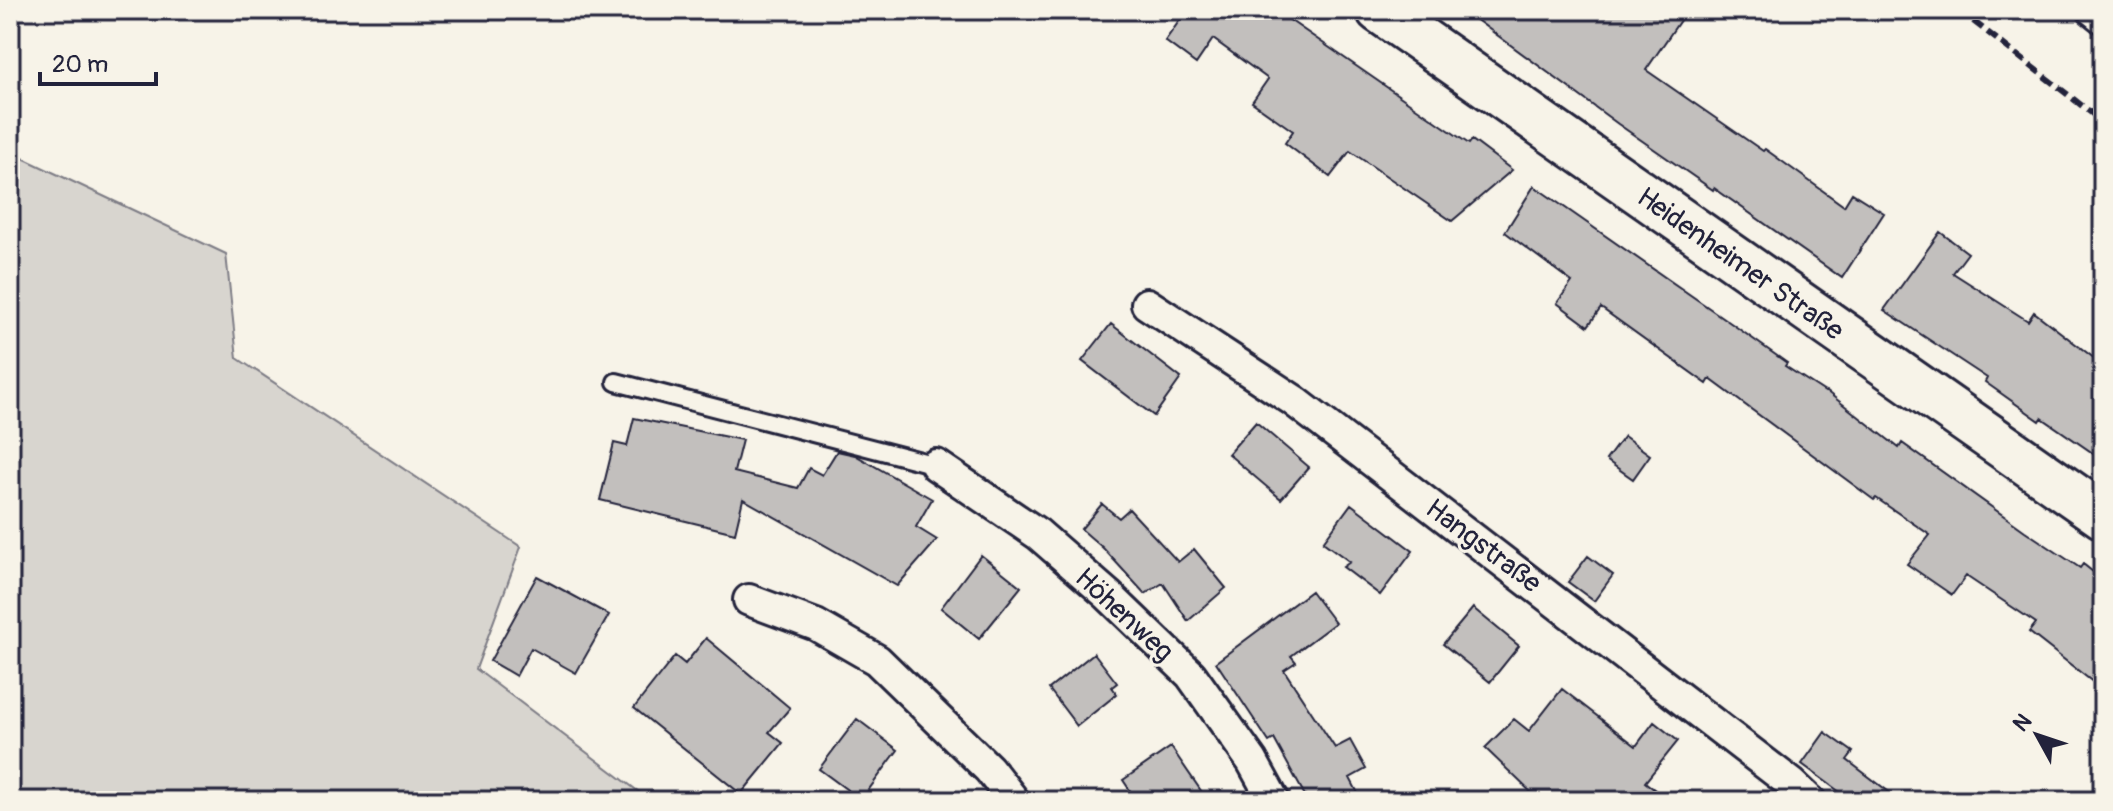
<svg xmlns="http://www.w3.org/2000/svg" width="2113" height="811" viewBox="0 0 2113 811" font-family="Pangolin,sans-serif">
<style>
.green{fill:#d8d5cf;stroke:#7d7c85;stroke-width:2}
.building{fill:#c2bfbd;stroke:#22223b;stroke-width:2}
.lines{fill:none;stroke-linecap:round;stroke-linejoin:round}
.lane-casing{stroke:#22223b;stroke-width:22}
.street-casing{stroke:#22223b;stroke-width:36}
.secondary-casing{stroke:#22223b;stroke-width:50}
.lane{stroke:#f7f3e8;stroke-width:16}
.street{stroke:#f7f3e8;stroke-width:30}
.secondary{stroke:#f7f3e8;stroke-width:44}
.rail{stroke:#22223b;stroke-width:6;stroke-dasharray:12 6;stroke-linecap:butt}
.labels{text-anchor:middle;stroke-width:6;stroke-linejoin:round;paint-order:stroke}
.street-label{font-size:28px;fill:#22223b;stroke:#f7f3e8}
</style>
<rect width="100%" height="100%" fill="#f7f3e8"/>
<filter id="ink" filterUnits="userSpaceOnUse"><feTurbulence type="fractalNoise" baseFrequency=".0125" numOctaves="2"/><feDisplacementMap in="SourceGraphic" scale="16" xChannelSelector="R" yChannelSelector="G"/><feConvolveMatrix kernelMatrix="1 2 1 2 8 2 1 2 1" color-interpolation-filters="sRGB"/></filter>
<g filter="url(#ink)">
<!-- green -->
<path class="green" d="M10,152L226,254L237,358L521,547L476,669L651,801H10Z"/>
<!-- building -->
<path class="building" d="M1172,10H1275L1469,144L1472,140L1512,170L1452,221L1350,151L1330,177L1285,143L1293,131L1252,102L1268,79L1213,39L1196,64L1165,41L1182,17Z
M1463,10H1687L1646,70L1763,151L1765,149L1844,206L1852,193L1884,213L1842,278L1714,188L1713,190L1618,124Z
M1534,186L1732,324L1787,363L1785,366L1825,392L1826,391L1899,448L1902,443L2025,531L2080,568L2083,564L2103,580V690L2029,632L2036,623L1966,576L1952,595L1907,564L1930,535L1876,498L1874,500L1710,379L1707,384L1601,308L1588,326L1557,303L1572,282L1505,232Z
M1940,232L1968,253L1953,273L2028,321L2034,312L2103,365V460L2042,418L2040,421L1985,382L1987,378L1884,310Z
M1111,324L1181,378L1154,416L1082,361Z
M634,418L742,440L734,472L798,488L809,468L822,475L837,451L855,455L932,499L916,527L937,540L897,586L743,499L735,533L600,500L614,443L627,446Z
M1256,422L1309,467L1281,499L1228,454Z
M1624,436L1650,455L1633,479L1606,460Z
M1102,504L1119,518L1129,509L1178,562L1194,549L1226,588L1188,621L1163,583L1145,594L1103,548L1081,529Z
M1351,504L1413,551L1380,595L1343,567L1350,562L1323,542Z
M981,555L1021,587L979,639L941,608Z
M1588,556L1613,575L1594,601L1568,582Z
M537,576L609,615L576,673L531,648L516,676L490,661Z
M1311,591L1335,623L1291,656L1296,662L1284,670L1335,748L1350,740L1366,769L1350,778L1362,801H1308L1274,739L1269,742L1216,662Z
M1473,608L1519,646L1490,682L1443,644Z
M706,638L790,708L769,732L783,743L741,794L634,708L675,656L685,664Z
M1094,653L1117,683L1112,687L1117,694L1077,726L1049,689Z
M1562,689L1636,746L1654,722L1678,741L1645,782L1669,801H1540L1485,748L1514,719L1529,731Z
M857,719L898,750L861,800L819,769Z
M1825,732L1853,752L1847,760L1901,801H1852L1802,764Z
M1171,747L1208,801H1137L1123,780Z"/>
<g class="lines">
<!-- lane casing -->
<g class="lane-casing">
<path id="lane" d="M616,382L936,465"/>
</g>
<!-- street casing -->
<g class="street-casing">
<path id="street" d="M2093,10L2103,18
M1147,304L1293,400L1792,784L1810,801
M936,465L1038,534L1108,595L1191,675L1252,761L1274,801
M749,600L816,625L877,660L989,769L1014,801"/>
</g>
<!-- secondary casing -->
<g class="secondary-casing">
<path id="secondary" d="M1379,10L2103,516"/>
</g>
<!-- lane -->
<use href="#lane" class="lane"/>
<!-- street -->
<use href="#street" class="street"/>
<!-- secondary -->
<use href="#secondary" class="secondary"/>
<!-- rail -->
<path class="rail" d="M1959,10L2103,122"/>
</g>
</g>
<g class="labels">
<!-- street labels -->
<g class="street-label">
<text transform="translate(1741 263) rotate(35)" y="10">Heidenheimer Straße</text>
<text transform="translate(1484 545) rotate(37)" y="10">Hangstraße</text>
<text transform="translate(1125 614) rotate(43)" y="10">Höhenweg</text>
</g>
</g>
<!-- margin -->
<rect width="2113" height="811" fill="none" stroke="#f7f3e8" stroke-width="40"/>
<rect x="20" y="20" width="2073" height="771" fill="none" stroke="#22223b" stroke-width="3" filter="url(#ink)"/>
<!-- north arrow -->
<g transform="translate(2037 735) rotate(310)" stroke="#f7f3e8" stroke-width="6" paint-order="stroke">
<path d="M0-6L14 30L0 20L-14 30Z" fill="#22223b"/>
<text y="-12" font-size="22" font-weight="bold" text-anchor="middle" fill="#22223b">N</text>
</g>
<!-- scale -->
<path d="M40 72v12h116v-12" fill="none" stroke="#22223b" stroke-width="4"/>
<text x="52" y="72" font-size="24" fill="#22223b" stroke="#f7f3e8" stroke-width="6" paint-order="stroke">20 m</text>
</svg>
